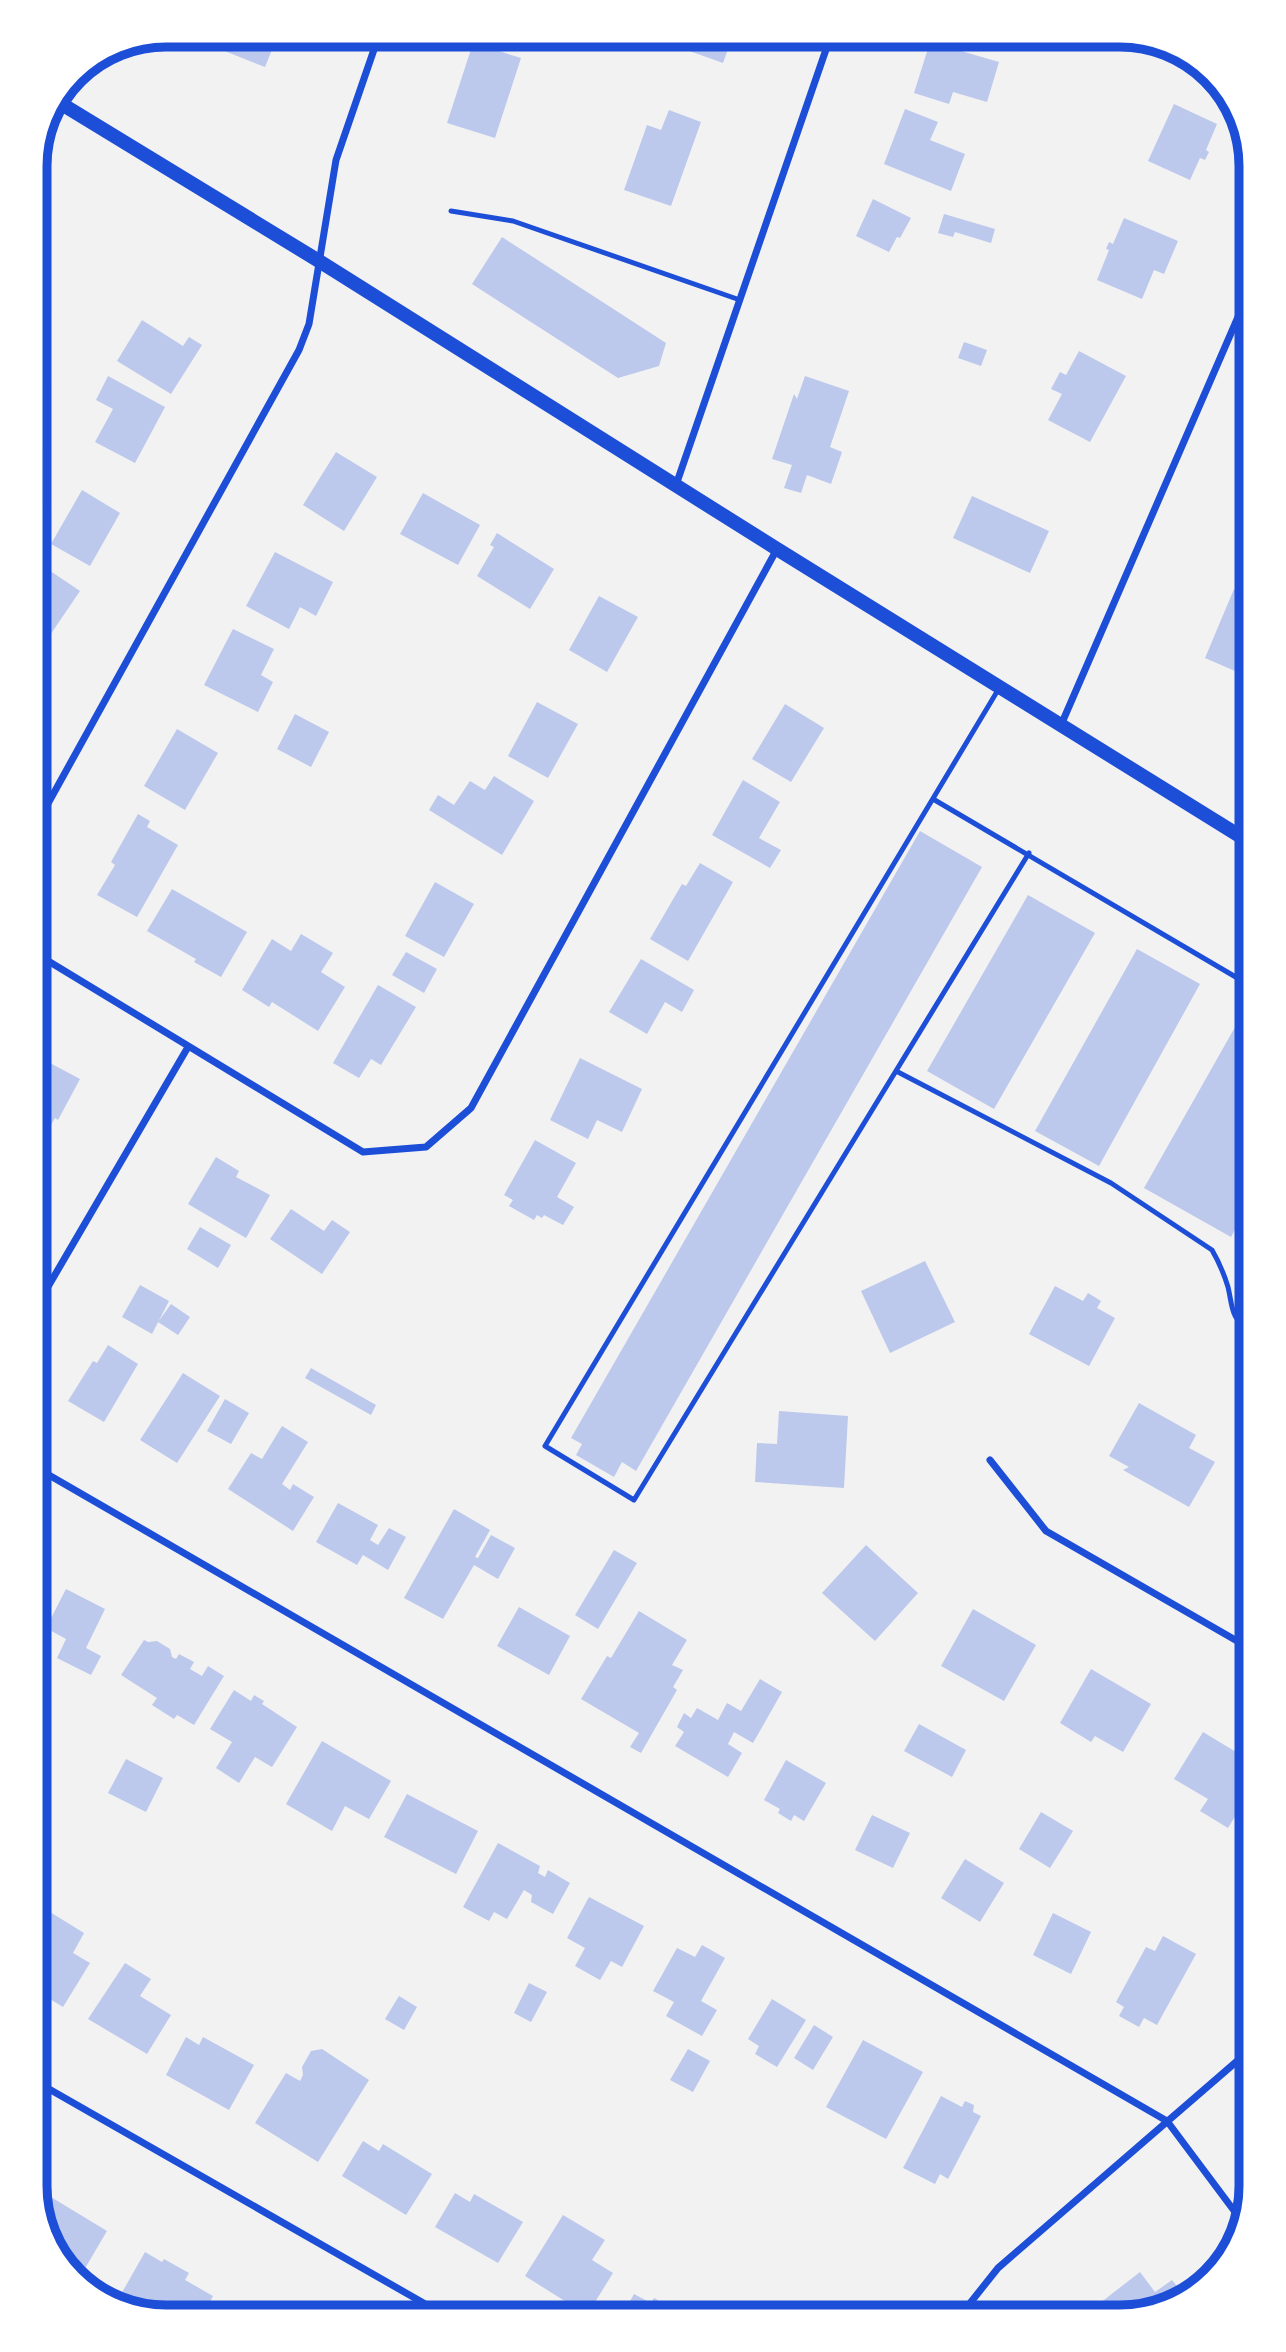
<svg xmlns="http://www.w3.org/2000/svg" width="1286" height="2352" viewBox="0 0 1286 2352" font-family="'Noto Sans',sans-serif">
<style>
.building{fill:#bdc9ec}
.lines{fill:none;stroke-linecap:round;stroke-linejoin:round}
.service{stroke:#1d4ed8;stroke-width:5}
.minor{stroke:#1d4ed8;stroke-width:7}
.secondary{stroke:#1d4ed8;stroke-width:14}
.rim{fill:none;stroke:#1d4ed8;stroke-width:9}
</style>
<rect width="100%" height="100%" fill="#f2f2f2"/>
<!-- building -->
<path class="building" d="M222,35H278L265,67L217,48Z
M685,35H733L723,63L681,48Z
M930,42L999,62L987,102L953,92L949,104L914,93Z
M473,43L521,58L495,138L447,123Z
M1174,104L1217,124L1206,150L1209,152L1205,160L1200,158L1190,180L1148,161Z
M905,109L938,122L930,140L965,154L951,191L884,164Z
M669,110L701,122L671,206L624,190L647,125L661,130Z
M873,199L911,218L900,238L897,237L889,252L856,236Z
M944,214L995,229L991,243L955,232L953,237L938,233Z
M1124,218L1178,241L1164,274L1154,270L1142,299L1097,280L1109,250L1106,249L1109,242L1113,244Z
M502,237L666,343L659,366L618,378L472,284Z
M35,249L43,254L35,267Z
M142,320L183,346L189,337L202,345L171,394L117,361Z
M964,342L987,350L981,366L958,358Z
M1079,351L1126,376L1090,442L1048,420L1062,394L1051,389L1060,372L1066,375Z
M108,376L165,407L135,463L95,442L113,409L96,400Z
M805,376L849,391L830,447L842,452L831,484L807,475L801,493L784,488L792,465L772,459L794,394L797,399Z
M336,452L377,477L344,531L303,505Z
M82,490L120,513L90,566L51,544Z
M423,493L480,525L458,565L400,534Z
M972,496L1049,531L1030,573L953,538Z
M497,533L554,569L530,609L477,576L494,547L490,545Z
M1251,536V561L1241,556Z
M275,552L333,582L316,616L300,607L289,629L246,606Z
M40,564L80,591L44,644L35,637V572Z
M1234,589L1251,596V678L1205,658Z
M599,596L638,617L607,672L569,650Z
M233,629L274,649L261,675L273,682L258,712L204,685Z
M537,702L578,724L548,778L508,756Z
M785,704L824,728L791,782L752,759Z
M295,714L329,732L311,767L277,749Z
M177,729L218,753L185,810L144,786Z
M494,776L534,801L502,855L429,810L438,795L454,805L470,781L485,790Z
M743,780L780,802L759,838L781,850L770,868L712,835Z
M138,814L150,821L147,827L178,845L137,917L97,895L115,865L111,862Z
M920,831L982,867L636,1471L622,1462L614,1477L576,1455L582,1444L571,1438Z
M700,863L733,882L688,961L650,939L682,884L686,886Z
M435,882L474,904L444,957L405,936Z
M172,889L247,932L221,977L194,962L196,959L147,931Z
M1028,895L1095,933L994,1109L927,1071Z
M301,934L333,953L321,972L345,987L318,1031L272,1002L269,1007L242,990L272,939L291,951Z
M1137,949L1200,984L1099,1166L1035,1131Z
M406,952L437,969L424,993L392,975Z
M641,959L694,990L682,1012L665,1002L647,1034L609,1012Z
M378,985L416,1007L381,1065L371,1059L359,1078L333,1063Z
M1243,1013L1251,1018V1201L1231,1237L1144,1188Z
M35,1055L80,1079L58,1120L55,1118L44,1137L35,1132Z
M580,1058L642,1089L622,1132L597,1120L588,1139L550,1120Z
M535,1140L576,1163L557,1197L574,1207L563,1225L544,1215L542,1218L537,1215L534,1220L509,1206L513,1200L504,1195Z
M216,1157L239,1171L236,1177L270,1195L246,1238L188,1204Z
M291,1209L324,1231L332,1220L350,1232L322,1274L270,1239Z
M200,1227L231,1245L218,1268L187,1249Z
M925,1261L955,1322L890,1353L861,1291Z
M140,1285L169,1301L152,1334L122,1317Z
M1055,1286L1083,1301L1088,1293L1101,1301L1097,1308L1115,1318L1089,1366L1029,1334Z
M171,1304L190,1317L178,1335L158,1322Z
M108,1345L138,1364L104,1422L68,1401L93,1361L97,1363Z
M311,1368L376,1405L371,1415L305,1378Z
M183,1373L220,1396L177,1463L140,1440Z
M225,1399L249,1413L231,1444L207,1431Z
M1139,1403L1196,1435L1189,1448L1215,1462L1189,1507L1123,1470L1129,1467L1109,1456Z
M779,1411L848,1416L844,1488L755,1482L757,1443L777,1444Z
M282,1426L308,1442L282,1484L290,1490L293,1484L314,1497L293,1531L228,1489L251,1453L262,1459Z
M1251,1495V1526L1238,1519Z
M338,1503L378,1525L370,1540L378,1545L389,1528L406,1537L388,1570L363,1555L357,1565L316,1542Z
M454,1509L490,1530L475,1557L478,1558L491,1535L515,1548L498,1579L474,1565L443,1619L404,1598Z
M866,1545L918,1593L875,1641L822,1593Z
M614,1550L637,1563L598,1629L575,1615Z
M66,1589L105,1609L86,1648L101,1656L91,1675L57,1658L66,1639L46,1628Z
M519,1607L570,1636L549,1675L497,1646Z
M973,1609L1036,1645L1004,1701L941,1666Z
M639,1611L687,1640L672,1665L683,1670L673,1687L677,1690L641,1753L630,1747L639,1733L581,1699L607,1656L611,1658Z
M144,1640L148,1642L157,1641L170,1649L172,1657L176,1659L179,1654L194,1662L190,1669L202,1676L208,1666L224,1676L194,1725L177,1715L174,1719L152,1705L157,1698L121,1675Z
M1091,1669L1151,1704L1123,1752L1095,1736L1091,1742L1060,1723Z
M760,1679L782,1692L753,1743L734,1732L728,1744L742,1753L728,1777L675,1746L684,1732L677,1727L684,1713L691,1718L697,1708L718,1720L727,1703L741,1711Z
M234,1690L251,1701L254,1695L264,1701L262,1704L297,1727L272,1767L255,1757L239,1783L216,1768L232,1742L210,1729Z
M919,1724L966,1750L952,1777L904,1751Z
M1203,1732L1251,1761V1790L1228,1828L1200,1811L1208,1799L1174,1779Z
M322,1741L391,1781L369,1819L345,1806L332,1831L286,1804Z
M126,1759L163,1778L146,1812L108,1793Z
M786,1760L826,1783L804,1821L794,1815L791,1821L778,1813L780,1809L764,1800Z
M407,1794L478,1831L456,1874L384,1837Z
M1041,1812L1073,1831L1050,1868L1019,1849Z
M872,1815L910,1833L893,1868L855,1850Z
M498,1843L540,1866L538,1873L545,1877L548,1870L570,1883L553,1914L531,1902L532,1895L524,1890L507,1919L494,1912L489,1921L463,1907Z
M965,1859L1004,1883L980,1922L941,1898Z
M589,1897L644,1926L622,1967L611,1961L600,1980L575,1966L585,1948L567,1938Z
M50,1912L84,1933L73,1953L90,1963L63,2007L35,1990V1937Z
M1053,1913L1091,1932L1071,1974L1033,1955Z
M1163,1936L1196,1954L1157,2025L1144,2018L1139,2027L1119,2016L1124,2007L1116,2002L1146,1947L1155,1951Z
M702,1945L725,1958L701,2001L717,2010L702,2036L666,2016L674,2002L653,1991L677,1948L695,1957Z
M125,1963L151,1979L140,1996L171,2015L147,2054L88,2019Z
M529,1983L547,1992L531,2022L514,2013Z
M399,1996L417,2007L404,2030L385,2019Z
M772,1999L806,2020L777,2067L755,2054L759,2046L748,2039Z
M814,2025L833,2037L813,2070L794,2058Z
M186,2037L199,2045L203,2037L254,2065L229,2110L166,2075Z
M863,2040L923,2072L886,2139L826,2107Z
M322,2049L369,2080L318,2162L255,2123L286,2073L300,2081L303,2075L302,2067L311,2051Z
M688,2049L710,2061L693,2092L670,2080Z
M941,2096L962,2107L965,2101L974,2105L973,2112L981,2116L948,2179L940,2174L935,2184L903,2168Z
M363,2141L379,2151L383,2144L432,2174L406,2215L342,2176Z
M41,2191L107,2231L84,2270L79,2266L75,2273L45,2236L37,2197Z
M455,2193L470,2202L474,2194L523,2222L498,2263L435,2227Z
M563,2215L605,2240L592,2260L613,2273L587,2315L525,2276Z
M145,2252L162,2262L164,2259L189,2273L185,2280L213,2296L202,2317H158L116,2303Z
M1140,2272L1155,2292L1172,2280L1184,2295L1170,2307L1120,2317H1082Z
M634,2294L651,2303L654,2298L680,2313L682,2310L695,2317H621Z
M232,2310L244,2317H228Z"/>
<g class="lines">
<!-- service -->
<path class="service" d="M451,211L513,221L740,300
M998,690L545,1446L634,1500L1029,853
M933,799L1251,986
M896,1071L1111,1183L1212,1250C1219,1262 1224,1274 1228,1287C1233,1308 1230,1319 1251,1330"/>
<!-- minor -->
<path class="minor" d="M676,485L831,35
M1061,725L1251,287
M35,827L299,350L309,324L336,160L379,35
M35,953L363,1152L426,1147L471,1108L777,549
M35,1309L188,1047
M990,1460L1046,1531L1251,1649
M35,1467L1167,2121L1241,2220
M35,2081L448,2317
M959,2317L998,2268L1251,2049"/>
<!-- secondary -->
<path class="secondary" d="M60,103L319,261L777,549L1251,843"/>
</g>
<!-- crop -->
<path d="M0 0H1286V2352H0ZM166 47H1120A119 119 0 0 1 1239 166V2186A119 119 0 0 1 1120 2305H166A119 119 0 0 1 47 2186V166A119 119 0 0 1 166 47Z" fill="#fff" fill-rule="evenodd"/>
<path class="rim" d="M166 47H1120A119 119 0 0 1 1239 166V2186A119 119 0 0 1 1120 2305H166A119 119 0 0 1 47 2186V166A119 119 0 0 1 166 47Z"/>
</svg>
